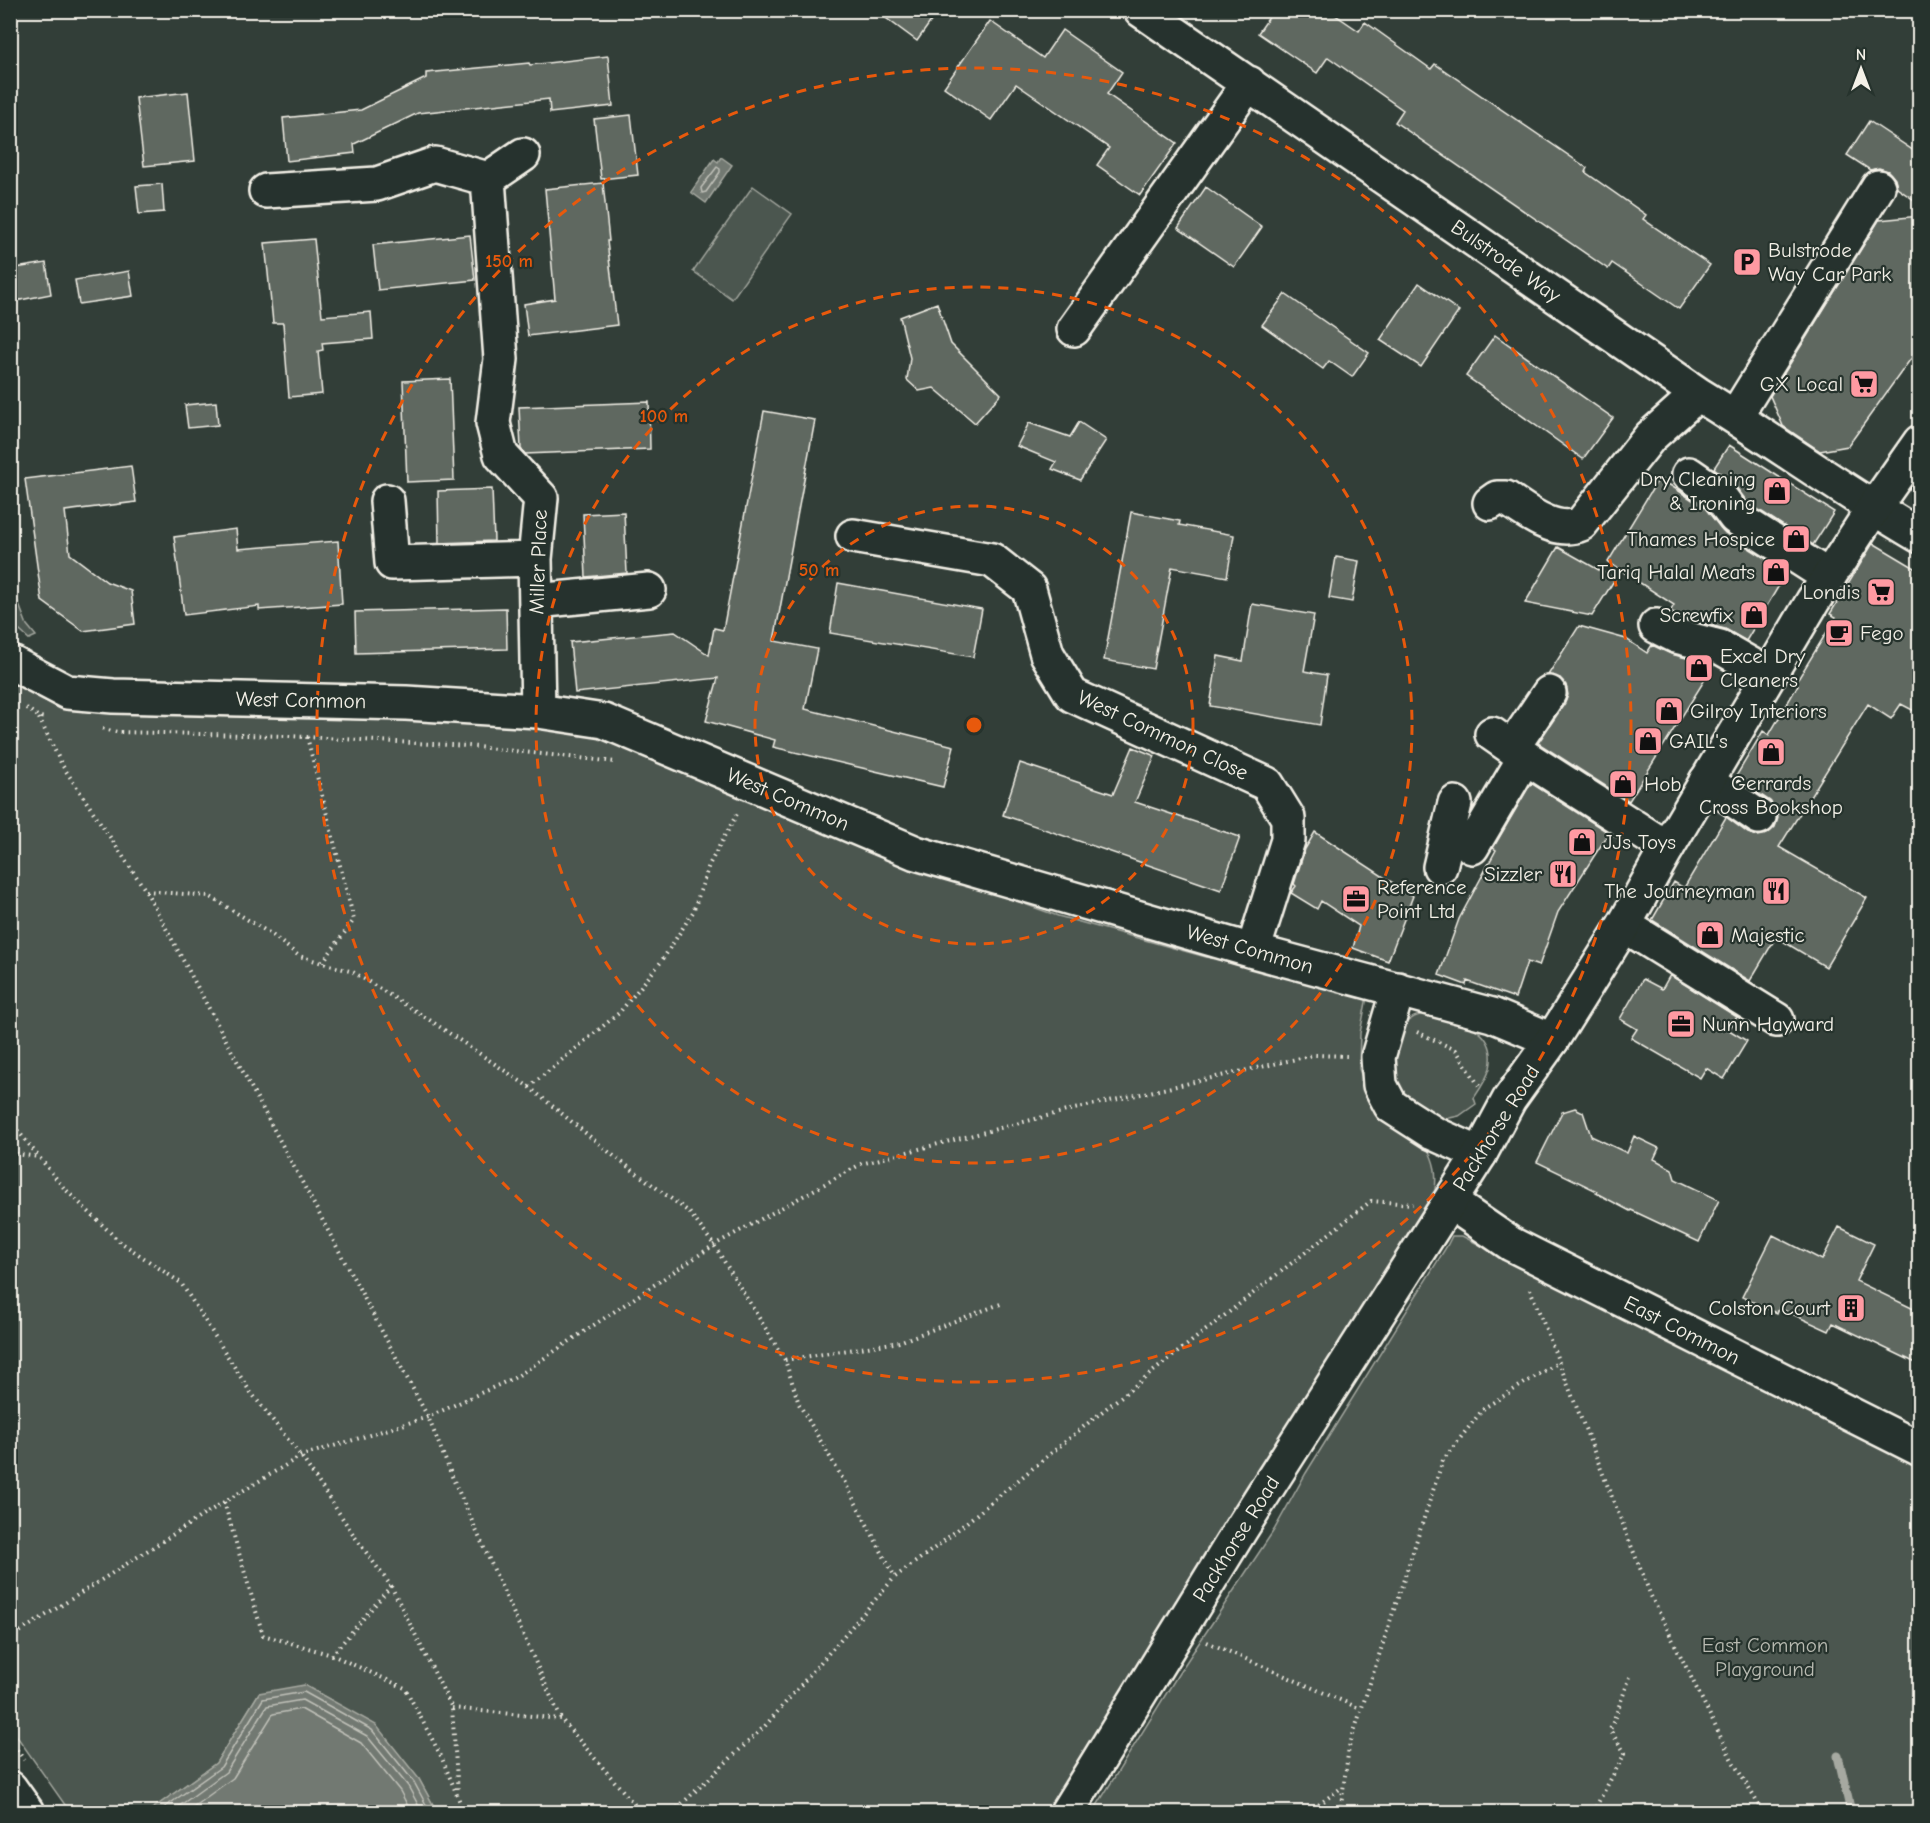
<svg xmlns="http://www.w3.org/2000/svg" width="1930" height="1823" viewBox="0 0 1930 1823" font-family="'Comic Neue',sans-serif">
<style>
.green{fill:#4c564f;stroke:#a0a49c;stroke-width:1.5}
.water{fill:#727972;stroke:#a6a9a1;stroke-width:1.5}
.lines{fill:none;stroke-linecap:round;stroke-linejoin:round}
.shore{stroke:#c0c1b9;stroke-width:1.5}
.stream{stroke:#a6a9a1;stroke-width:9}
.building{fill:#5f6861;stroke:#f4f1e8;stroke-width:1.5}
.minor-casing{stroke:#f4f1e8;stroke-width:38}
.major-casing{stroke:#f4f1e8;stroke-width:38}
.path{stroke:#f4f1e8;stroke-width:4;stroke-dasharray:1.5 4.5;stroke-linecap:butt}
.minor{stroke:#26332d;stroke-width:33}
.major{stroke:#26332d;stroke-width:33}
.ring{fill:none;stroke:#e8590c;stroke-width:3;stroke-dasharray:10 8}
.labels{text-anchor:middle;stroke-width:4.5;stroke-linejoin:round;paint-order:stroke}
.poi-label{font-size:21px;fill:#f4f1e8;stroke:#26332d;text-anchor:start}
.street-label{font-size:21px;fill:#f4f1e8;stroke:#26332d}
.park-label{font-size:21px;fill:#b9bbb2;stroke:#26332d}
.centre{fill:#e8590c;stroke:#26332d;stroke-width:3}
.ring-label{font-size:18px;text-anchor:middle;font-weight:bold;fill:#e8590c;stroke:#26332d;stroke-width:4.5;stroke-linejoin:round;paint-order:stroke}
</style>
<rect width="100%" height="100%" fill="#323e38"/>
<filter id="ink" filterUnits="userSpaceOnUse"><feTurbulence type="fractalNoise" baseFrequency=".0167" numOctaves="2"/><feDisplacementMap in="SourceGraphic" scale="12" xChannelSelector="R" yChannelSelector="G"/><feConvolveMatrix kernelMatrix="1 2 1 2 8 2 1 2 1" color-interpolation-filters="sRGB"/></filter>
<g filter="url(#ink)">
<!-- green -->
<path class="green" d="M753,186L792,214L732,299L693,271Z
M11,584L27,625L36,636L29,639L11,623Z
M10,671L282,708L592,732L910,863L1058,916L1206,957L1367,997L1360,1033L1359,1069L1370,1099L1427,1148C1435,1162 1437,1174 1435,1190L1234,1520L1050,1812H437L419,1779L259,1693L216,1763L148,1812H70L11,1728Z
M1428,1012C1457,1021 1499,1027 1490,1068C1487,1079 1480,1089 1474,1098L1476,1104L1459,1116L1445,1119L1434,1118L1403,1094L1395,1081L1389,1051L1403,1024L1414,1017Z
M1452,1236H1462L1919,1467V1812H1093L1179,1673L1274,1530L1306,1473L1447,1246Z"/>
<!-- water -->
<path class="water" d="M721,157L732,165L706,203L691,192L714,159L718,162Z
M304,1685L376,1725L419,1779L437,1812H148L216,1763L259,1693Z"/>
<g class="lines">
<!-- shore -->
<path class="shore" d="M717,167L720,169V172L706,192L702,193L701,188Z
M158,1812L221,1767L263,1699L304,1692L372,1730L414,1782L430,1812
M171,1812L226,1772L267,1706L302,1700L367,1736L408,1786L422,1812
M186,1812L233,1778L273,1714L301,1709L361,1743L400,1791L411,1812"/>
<!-- stream -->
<path class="stream" d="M1838,1756L1851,1812"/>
</g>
<!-- building -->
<path class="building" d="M875,10H939L917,41Z
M1274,10H1328L1359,31L1365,22L1431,69L1435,64L1587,168L1585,172L1646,215L1643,219L1710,265L1679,309L1612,263L1608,269L1395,122L1403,110L1328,57L1317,73L1258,33Z
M990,21L1043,58L1062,30L1122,72L1107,94L1177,143L1140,195L1097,165L1109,148L1016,84L991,120L944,87Z
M608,56L613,106L550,113L549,99L418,113L354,144L355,153L287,161L283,118L361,110L426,78V73L529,63L530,65Z
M188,92L195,161L144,166L136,98Z
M631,115L638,175L601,179L594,119Z
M1869,121L1920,155V204L1897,188L1895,179L1888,171L1879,168L1870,170L1847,155Z
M603,183L609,241H607L617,325L528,336L524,304L555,299L545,189Z
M162,184L164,212L139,214L136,186Z
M1206,187L1262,227L1234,267L1178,228Z
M1920,216V346L1848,446L1820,451L1783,426L1770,396L1879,220Z
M470,235L475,280L378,290L373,245Z
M314,239L322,316L371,312L373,339L322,343L323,350L318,351L322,394L289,397L283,323H273L265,243Z
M46,263L51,294L10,302V269Z
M129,271L133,296L79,304L75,280Z
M1419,283L1459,311L1421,367L1380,340Z
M1285,294L1369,353L1352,377L1329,361L1323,369L1262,325Z
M937,303L951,344L1001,394L975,423L934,388L919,391L907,380L910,358L900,317Z
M1495,335L1613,418L1583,459L1466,376Z
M450,379L454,480L407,482L403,381Z
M216,402L218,425L188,428L185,405Z
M649,402L650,449L525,454L521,449L519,407Z
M764,411L815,420L774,641L817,649L805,709L954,746L943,787L773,747L775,740L706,721L718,678L575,693L570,642L675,632L709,655L714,628L723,630Z
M1079,422L1106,440L1080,480L1052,469L1056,462L1017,446L1029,423L1070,437Z
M1729,445L1834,512L1813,545L1748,503L1733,483L1714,468Z
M131,466L136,502L65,511L70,554L107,582L131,591L135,624L83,631L42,601L25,479Z
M1659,478L1705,508L1725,533L1787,572L1746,641L1725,629L1683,618L1670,612L1674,605L1608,562Z
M492,489L494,541L439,543L438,491Z
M624,512L627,573L586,577L583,514Z
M1131,512L1180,521L1179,525L1234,535L1227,577L1172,567L1153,669L1104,660Z
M236,529L238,549L338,541L342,604L259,610V606L184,615L174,537Z
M1873,543L1920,571V714L1901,704L1891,719L1868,704L1779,847L1867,898L1826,967L1776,937L1750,981L1652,920L1674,882L1684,888L1726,817L1748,833L1757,836L1767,834L1775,827L1778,818L1776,808L1770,801L1735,778L1763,731L1769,735L1798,685L1795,684L1836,617L1830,614Z
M1558,547L1615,579L1592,616L1525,603Z
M1336,557L1359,561L1352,602L1329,598Z
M838,583L982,609L973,657L830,633Z
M1252,604L1314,615L1304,671L1327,675L1320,725L1210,706L1218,656L1243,661Z
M506,608L507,649L356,653L355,612Z
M1579,626L1626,639L1647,653L1652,645L1671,654L1714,665L1629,801L1538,743L1565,703L1568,695L1566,685L1560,678L1548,675Z
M1133,747L1155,756L1135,802L1240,837L1221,890L1003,815L1020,763L1113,794Z
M1531,783L1609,833L1558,912L1539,966L1527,962L1515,998L1467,981L1466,985L1439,975L1459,919L1496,850L1493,848Z
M1315,832L1413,896L1388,961L1353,948L1359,926L1321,901L1317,909L1291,893L1296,886L1294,884L1305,849Z
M1670,975L1737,1017L1729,1030L1747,1041L1724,1079L1706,1068L1700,1078L1631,1038L1637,1029L1620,1019L1643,979L1662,989Z
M1575,1108L1583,1112L1591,1136L1627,1153L1634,1136L1659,1148L1654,1159L1672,1169L1675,1179L1719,1200L1699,1242L1631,1210L1630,1211L1596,1193L1597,1191L1537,1162L1562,1112Z
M1839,1227L1874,1244L1856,1281L1920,1312V1365L1833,1323L1829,1331L1779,1308L1777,1313L1742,1297L1773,1235L1822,1260Z"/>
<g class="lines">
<!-- minor casing -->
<g class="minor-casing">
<path id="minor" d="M1141,10L1698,394C1773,440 1844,492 1920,536
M488,179L523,155
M266,191L377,184L435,164L488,179L501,359L493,423L501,455L541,498L535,559L538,711
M1074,329L1249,83
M1735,417L1878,187
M1689,474L1718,494L1735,517L1829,577
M387,501L392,563L535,559
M1490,503L1497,498H1506C1527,512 1555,535 1581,524L1650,437L1698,394
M853,536L992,560L1029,589L1047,654L1072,695L1267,784L1288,818V840L1253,951
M536,601L649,590
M1656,626L1676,636L1720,647L1769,675
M10,662L67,692L113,696L406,703L538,711L604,721L916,853L1253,951L1492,1015L1552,1040
M1492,734L1525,757L1667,848
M1512,748L1549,693
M1706,781L1759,817
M1472,847L1525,757
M1440,867L1455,803
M1624,925L1777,1020
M1398,989L1378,1057L1380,1085L1391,1106L1433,1133L1480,1154
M1450,1202L1511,1244L1920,1449"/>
</g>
<!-- major casing -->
<g class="major-casing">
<path id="major" d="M10,1788L27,1812
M1067,1812L1241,1529L1480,1154L1509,1100L1552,1040L1624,925L1667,848L1813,601L1873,509L1920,442"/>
</g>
<!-- path -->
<path class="path" d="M26,708L39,717L46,718
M39,718L62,765L146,891L428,1417L454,1481L561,1719L641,1812
M103,729L117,732L288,736L468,746L616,762
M307,737L354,920L322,963
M146,891L209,896L271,934L299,956L353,972L428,1019L529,1087L615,1157L689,1212L714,1245L785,1360L799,1404L844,1481L895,1577
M1417,1032L1456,1050L1481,1089
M529,1087L619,1013L661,962L693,912L709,865L738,812
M10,1121L64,1188L119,1241L181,1283L249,1390L301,1456L357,1540L391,1586L332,1655
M10,1153L38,1157
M1530,1289L1651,1596L1732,1760L1763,1812
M785,1360L899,1342L1003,1303
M224,1502L263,1635L332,1655L405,1688L441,1756L464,1812
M391,1586L452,1708L458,1793
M10,1638L224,1502L301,1456L428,1417L516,1377L714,1245L861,1164L1074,1109L1314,1055L1348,1056
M1207,1642L1361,1709
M452,1708L561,1719
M10,1740L24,1760
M1918,1756L1920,1759
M673,1812L765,1726L895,1577L940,1544L1109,1406L1371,1201L1413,1204
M1309,1812L1341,1788
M1340,1812L1349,1747L1443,1460L1484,1408L1559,1362
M1593,1812L1625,1753L1610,1730L1630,1677"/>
<!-- minor -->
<use href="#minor" class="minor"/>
<!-- major -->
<use href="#major" class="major"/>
</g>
</g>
<!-- distance rings -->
<g class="ring">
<circle cx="974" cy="725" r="219"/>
<circle cx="974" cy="725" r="438"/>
<circle cx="974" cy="725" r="657"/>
</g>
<!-- icons -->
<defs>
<g id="parking-square" transform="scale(1.5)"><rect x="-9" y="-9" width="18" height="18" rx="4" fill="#ff9aa2" stroke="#26332d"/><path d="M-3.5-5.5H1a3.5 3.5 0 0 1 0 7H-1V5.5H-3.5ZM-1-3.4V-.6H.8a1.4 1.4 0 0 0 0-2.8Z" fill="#111"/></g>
<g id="supermarket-square" transform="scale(1.5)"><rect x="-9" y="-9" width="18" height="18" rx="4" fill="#ff9aa2" stroke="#26332d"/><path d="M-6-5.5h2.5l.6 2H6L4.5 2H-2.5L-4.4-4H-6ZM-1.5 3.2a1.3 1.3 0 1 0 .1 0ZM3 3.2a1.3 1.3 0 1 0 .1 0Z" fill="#111"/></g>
<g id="shop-square" transform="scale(1.5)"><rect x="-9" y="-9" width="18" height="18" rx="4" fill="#ff9aa2" stroke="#26332d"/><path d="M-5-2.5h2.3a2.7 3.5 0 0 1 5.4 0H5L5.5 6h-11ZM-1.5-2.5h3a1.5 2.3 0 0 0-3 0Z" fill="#111"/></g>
<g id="cafe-square" transform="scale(1.5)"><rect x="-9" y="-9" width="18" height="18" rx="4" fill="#ff9aa2" stroke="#26332d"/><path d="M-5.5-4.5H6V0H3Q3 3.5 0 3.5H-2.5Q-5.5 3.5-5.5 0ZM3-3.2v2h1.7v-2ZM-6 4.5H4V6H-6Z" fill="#111"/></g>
<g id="restaurant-square" transform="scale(1.5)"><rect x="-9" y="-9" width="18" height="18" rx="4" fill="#ff9aa2" stroke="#26332d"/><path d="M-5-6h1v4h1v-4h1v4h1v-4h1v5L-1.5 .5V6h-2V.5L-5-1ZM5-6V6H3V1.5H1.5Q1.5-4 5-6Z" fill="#111"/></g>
<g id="office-square" transform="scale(1.5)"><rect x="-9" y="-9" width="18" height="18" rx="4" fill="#ff9aa2" stroke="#26332d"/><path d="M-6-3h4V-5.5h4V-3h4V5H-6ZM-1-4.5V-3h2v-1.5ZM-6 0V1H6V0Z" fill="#111"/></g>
<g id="building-square" transform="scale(1.5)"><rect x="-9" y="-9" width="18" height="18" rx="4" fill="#ff9aa2" stroke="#26332d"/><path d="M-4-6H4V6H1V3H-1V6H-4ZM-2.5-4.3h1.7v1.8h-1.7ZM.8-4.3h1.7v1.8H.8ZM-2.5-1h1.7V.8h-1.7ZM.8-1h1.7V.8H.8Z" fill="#111"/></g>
</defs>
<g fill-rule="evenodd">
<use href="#parking-square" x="1747" y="262"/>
<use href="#supermarket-square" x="1864" y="384"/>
<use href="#shop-square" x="1777" y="491"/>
<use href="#shop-square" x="1796" y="539"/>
<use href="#shop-square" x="1776" y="572"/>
<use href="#supermarket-square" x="1881" y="592"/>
<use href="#shop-square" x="1754" y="615"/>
<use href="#cafe-square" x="1839" y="633"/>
<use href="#shop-square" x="1699" y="668"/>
<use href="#shop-square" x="1669" y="711"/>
<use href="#shop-square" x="1648" y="741"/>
<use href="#shop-square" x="1771" y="752"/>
<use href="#shop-square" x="1623" y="784"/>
<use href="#shop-square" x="1582" y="842"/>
<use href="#restaurant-square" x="1563" y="874"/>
<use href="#restaurant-square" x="1776" y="891"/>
<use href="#office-square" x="1356" y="899"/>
<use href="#shop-square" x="1710" y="935"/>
<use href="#office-square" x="1681" y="1024"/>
<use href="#building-square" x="1851" y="1308"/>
</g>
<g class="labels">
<!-- poi labels -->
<g class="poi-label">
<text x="1768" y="257">Bulstrode<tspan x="1768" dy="24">Way Car Park</tspan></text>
<text x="1843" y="391" text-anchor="end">GX Local</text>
<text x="1756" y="486" text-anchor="end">Dry Cleaning<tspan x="1756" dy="24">&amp; Ironing</tspan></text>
<text x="1775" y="546" text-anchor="end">Thames Hospice</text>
<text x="1755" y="579" text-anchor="end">Tariq Halal Meats</text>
<text x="1860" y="599" text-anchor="end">Londis</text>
<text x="1733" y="622" text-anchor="end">Screwfix</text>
<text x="1860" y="640">Fego</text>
<text x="1720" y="663">Excel Dry<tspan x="1720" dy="24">Cleaners</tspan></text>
<text x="1690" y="718">Gilroy Interiors</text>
<text x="1669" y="748">GAIL's</text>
<text x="1771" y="790" text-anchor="middle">Gerrards<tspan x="1771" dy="24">Cross Bookshop</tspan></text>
<text x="1644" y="791">Hob</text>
<text x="1603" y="849">JJs Toys</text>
<text x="1542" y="881" text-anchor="end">Sizzler</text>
<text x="1377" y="894">Reference<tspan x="1377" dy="24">Point Ltd</tspan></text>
<text x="1755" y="898" text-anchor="end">The Journeyman</text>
<text x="1731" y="942">Majestic</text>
<text x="1702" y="1031">Nunn Hayward</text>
<text x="1830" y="1315" text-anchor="end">Colston Court</text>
</g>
<!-- street labels -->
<g class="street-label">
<text transform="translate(1506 261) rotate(35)" y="7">Bulstrode Way</text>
<text transform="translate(538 562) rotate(-88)" y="7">Miller Place</text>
<text transform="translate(301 700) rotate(1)" y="7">West Common</text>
<text transform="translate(1163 735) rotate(25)" y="7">West Common Close</text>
<text transform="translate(788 799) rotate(23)" y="7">West Common</text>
<text transform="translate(1250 949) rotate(16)" y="7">West Common</text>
<text transform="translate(1496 1128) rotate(-58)" y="7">Packhorse Road</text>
<text transform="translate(1682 1330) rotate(27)" y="7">East Common</text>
<text transform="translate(1236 1539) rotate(-58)" y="7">Packhorse Road</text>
</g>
<!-- park labels -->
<g class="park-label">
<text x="1765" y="1652">East Common<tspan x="1765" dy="24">Playground</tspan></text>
</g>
</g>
<circle cx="974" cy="725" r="9" class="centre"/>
<g class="ring-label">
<text x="509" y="267">150 m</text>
<text x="664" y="422">100 m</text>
<text x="819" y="576">50 m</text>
</g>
<!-- margin -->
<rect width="1930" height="1823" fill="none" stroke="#26332d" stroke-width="36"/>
<rect x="18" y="18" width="1894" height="1787" fill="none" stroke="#f4f1e8" stroke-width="2" filter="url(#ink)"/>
<!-- north arrow -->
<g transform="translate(1861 69)" stroke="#26332d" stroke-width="4.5" paint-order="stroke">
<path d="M0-4.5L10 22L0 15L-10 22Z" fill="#f4f1e8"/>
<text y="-9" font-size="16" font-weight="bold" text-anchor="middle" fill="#f4f1e8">N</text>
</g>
</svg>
